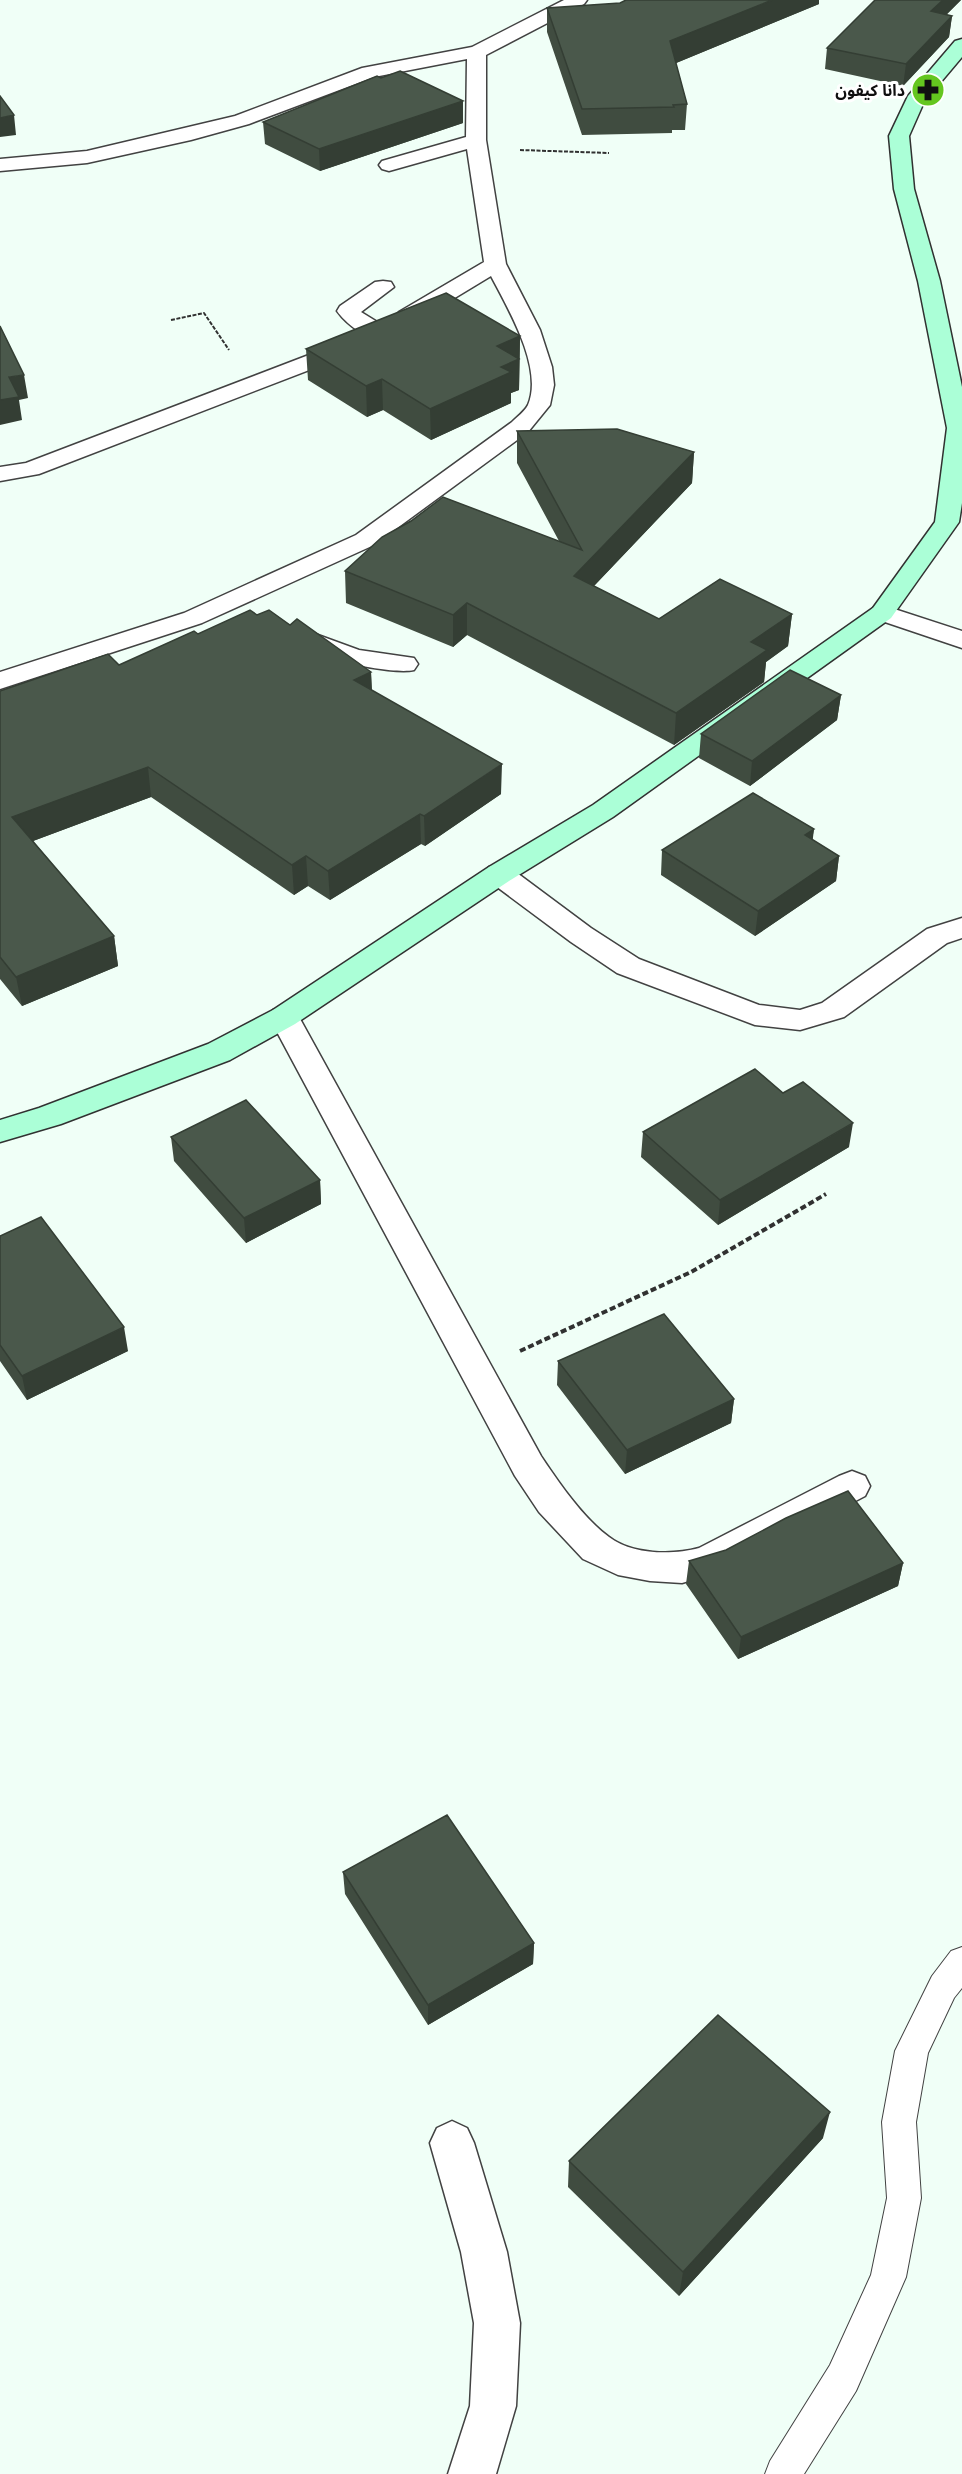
<svg xmlns="http://www.w3.org/2000/svg" width="962" height="2474" viewBox="0 0 962 2474" font-family="'PT Serif','Noto Sans Arabic',serif">
<style>
.lines{fill:none;stroke-linecap:round;stroke-linejoin:round}
.lane-casing{stroke:#424242;stroke-width:2}
.street-casing{stroke:#424242;stroke-width:3}
.secondary-casing{stroke:#313131;stroke-width:3}
.path-far1{stroke:#313131;stroke-width:2;stroke-dasharray:4 1.5;stroke-linecap:butt}
.path{stroke:#313131;stroke-width:4;stroke-dasharray:6 3;stroke-linecap:butt}
.lane{fill:#fff;fill-rule:evenodd}
.street{fill:#fff;fill-rule:evenodd}
.secondary{fill:#abffd7;fill-rule:evenodd}
.wall{fill:#404c40}
.shaded-wall{fill:#343e34}
.building{fill:#4a584b;stroke:#343e34;stroke-width:1.5}
.labels{text-anchor:middle;stroke-width:6;stroke-linejoin:round;paint-order:stroke}
.far-poi-label{font-size:16px;font-weight:bold;fill:#0f0f0f;stroke:#fff;text-anchor:end}
</style>
<rect width="100%" height="100%" fill="#f0fff7"/>
<g class="lines">
<!-- lane casing -->
<g class="lane-casing">
<path id="lane" d="M962,1947V1988L954,1998L928,2053L916,2122L921,2198L906,2277L856,2391L804,2474H765L770,2461L830,2365L871,2275L887,2198L882,2122L895,2051L932,1976L951,1951Z"/>
</g>
<!-- street casing -->
<g class="street-casing">
<path id="street" d="M564,0H587L584,4L486,55V140L506,264L540,330L552,367L554,385L550,405L528,432L374,545L202,623L0,689V672L184,613L356,535L512,422C517,417 525,411 528,405C544,368 507,307 491,276L415,322L407,324L399,322L396,317L399,312L484,262L467,149L389,171L382,169L379,165L382,161L466,137L467,59L374,77L249,124L191,140L87,163L0,171V159L87,151L235,116L362,68L472,47Z
M383,281L391,282L394,287L361,312L387,328L390,333L387,338C369,342 347,325 337,311L340,306L375,282Z
M348,340L356,342L359,347L356,352L39,474L0,481V467L26,463Z
M882,605L962,631V648L873,618L869,613L873,608Z
M307,631L359,650L414,658L418,664L414,670C392,675 307,658 294,639L298,634Z
M499,865L509,867L591,928L639,959L759,1005L800,1010L822,1003L927,929L962,918V938L947,943L844,1017L800,1030L755,1025L617,973L571,942L489,881L485,874L489,867Z
M284,1007L295,1010L299,1017L541,1456C559,1483 583,1518 609,1537C632,1555 673,1555 699,1548L839,1476L852,1471L865,1476L870,1486L865,1496L722,1571L682,1583L650,1581L618,1575L583,1559L539,1512L515,1476L269,1017L273,1010Z
M452,2121L467,2128L474,2143L507,2252L520,2323L516,2406L496,2474H448L470,2406L474,2323L461,2252L430,2143L437,2128Z"/>
</g>
<!-- secondary casing -->
<g class="secondary-casing">
<path id="secondary" d="M962,39V57L924,102L909,136L914,189L940,281L962,387V503L959,522L891,618L613,817L509,881L295,1024L230,1060L61,1124L0,1142V1120L39,1108L208,1044L273,1010L489,867L593,805L873,608L935,522L947,428L918,281L894,189L889,136L908,96L955,41Z"/>
</g>
<!-- path-far1 -->
<path class="path-far1" d="M520,150L609,153
M171,320L204,313L229,350"/>
<!-- path -->
<path class="path" d="M520,1351L691,1272L826,1194"/>
<!-- lane -->
<use href="#lane" class="lane"/>
<!-- street -->
<use href="#street" class="street"/>
<!-- secondary -->
<use href="#secondary" class="secondary"/>
</g>
<!-- wall -->
<path class="wall" d="M875,0H961L946,15L952,16L949,37L903,86L825,69L827,48Z
M819,4L676,63L687,104L685,130H672V133L582,135L547,32V8Z
M381,78L463,101V123L320,171L265,144L263,122Z
M520,336L519,390L511,393V403L431,440L383,410L367,417L308,380L306,349Z
M517,431L694,452L692,483L594,586L659,619L792,614L788,646L766,662L764,682L674,745L467,635L453,647L346,603L345,571L411,521L559,541L517,463Z
M257,615L290,625L371,672L372,690L501,794L425,846L421,844L330,900L308,886L294,895L151,797L33,841L114,936L118,966L22,1006L0,979V691L119,665L198,634Z
M841,695L837,720L750,786L699,758L701,734Z
M814,829L812,840L839,856L836,881L755,936L661,875L662,850Z
M643,1132L849,1147L718,1225L641,1157Z
M171,1137L320,1180L321,1204L246,1243L174,1161Z
M0,1236L128,1351L27,1400L0,1361Z
M558,1361L734,1399L731,1423L625,1474L557,1385Z
M689,1561L903,1563L898,1586L738,1659L686,1584Z
M343,1872L534,1943L533,1964L428,2025L345,1894Z
M823,2138L679,2296L568,2187L569,2161Z"/>
<!-- shaded-wall -->
<path class="shaded-wall" d="M772,0H819V4L669,66L670,41Z
M943,0H961L928,33L931,11Z
M952,16L949,37L903,86L906,64Z
M463,101V123L320,171L319,149Z
M14,115L16,135L0,137V118Z
M520,336L519,390L511,393V403L431,440L430,409L497,346Z
M24,375L28,398L19,400L22,420L0,425V400L9,377Z
M382,379L383,410L367,417L366,386Z
M694,452L692,483L573,608L574,576Z
M467,603V635L453,647V615Z
M792,614L788,646L766,662L764,682L674,745L676,713L751,642Z
M371,672L372,701L354,680Z
M841,695L837,720L750,786L752,761Z
M502,764L501,794L425,846L424,816Z
M148,767L151,797L17,847L12,817Z
M420,814L421,844L330,900L328,871Z
M814,829L811,854L805,835Z
M306,856L308,886L294,895L292,865Z
M839,856L836,881L755,936L758,911Z
M114,936L118,966L22,1006L16,977Z
M853,1123L849,1147L718,1225L720,1200Z
M320,1180L321,1204L246,1243L244,1218Z
M124,1327L128,1351L27,1400L22,1376Z
M734,1399L731,1423L625,1474L627,1450Z
M903,1563L898,1586L738,1659L741,1637Z
M534,1943L533,1964L428,2025V2005Z
M830,2112L823,2138L679,2296L683,2272Z"/>
<!-- building -->
<path class="building" d="M626,0H772L670,41L687,104L673,105L674,107L582,109L547,8L620,3Z
M875,0H943L931,11L952,16L906,64L827,48Z
M400,71L463,101L319,149L263,122L377,76L381,78Z
M0,96L14,115L0,118Z
M446,293L520,336L497,346L519,359L501,367L511,372L430,409L382,379L366,386L306,349Z
M0,326L24,375L9,377L19,397L0,400Z
M617,429L694,452L574,576L659,619L720,579L792,614L751,642L767,650L676,713L467,603L453,615L345,571L382,537L411,521L443,497L582,550L517,431Z
M250,610L257,615L269,610L290,625L297,619L371,672L354,680L502,764L424,816L420,814L328,871L306,856L292,865L148,767L12,817L114,936L16,977L0,957V691L108,654L119,665L194,631L198,634Z
M790,670L841,695L752,761L701,734Z
M753,793L814,829L805,835L839,856L758,911L662,850Z
M755,1069L783,1093L803,1082L853,1123L720,1200L643,1132Z
M246,1100L320,1180L244,1218L171,1137Z
M41,1217L124,1327L22,1376L0,1345V1236Z
M664,1314L734,1399L627,1450L558,1361Z
M848,1491L903,1563L741,1637L689,1561L726,1550L786,1518Z
M447,1815L534,1943L428,2005L343,1872Z
M718,2015L830,2112L683,2272L569,2161Z"/>
<!-- icons -->
<defs>
<g id="pharmacy-disc" transform="scale(1.725)"><circle r="9.5" fill="#64c61f" stroke="#fff"/><path d="M-2-6h4v4h4v4h-4v4h-4v-4h-4v-4h4Z" fill="#111"/></g>
</defs>
<g fill-rule="evenodd">
<use href="#pharmacy-disc" x="928" y="90"/>
</g>
<g class="labels">
<!-- far-poi labels -->
<g class="far-poi-label">
<text x="905" y="96">دانا كيفون</text>
</g>
</g>
</svg>
